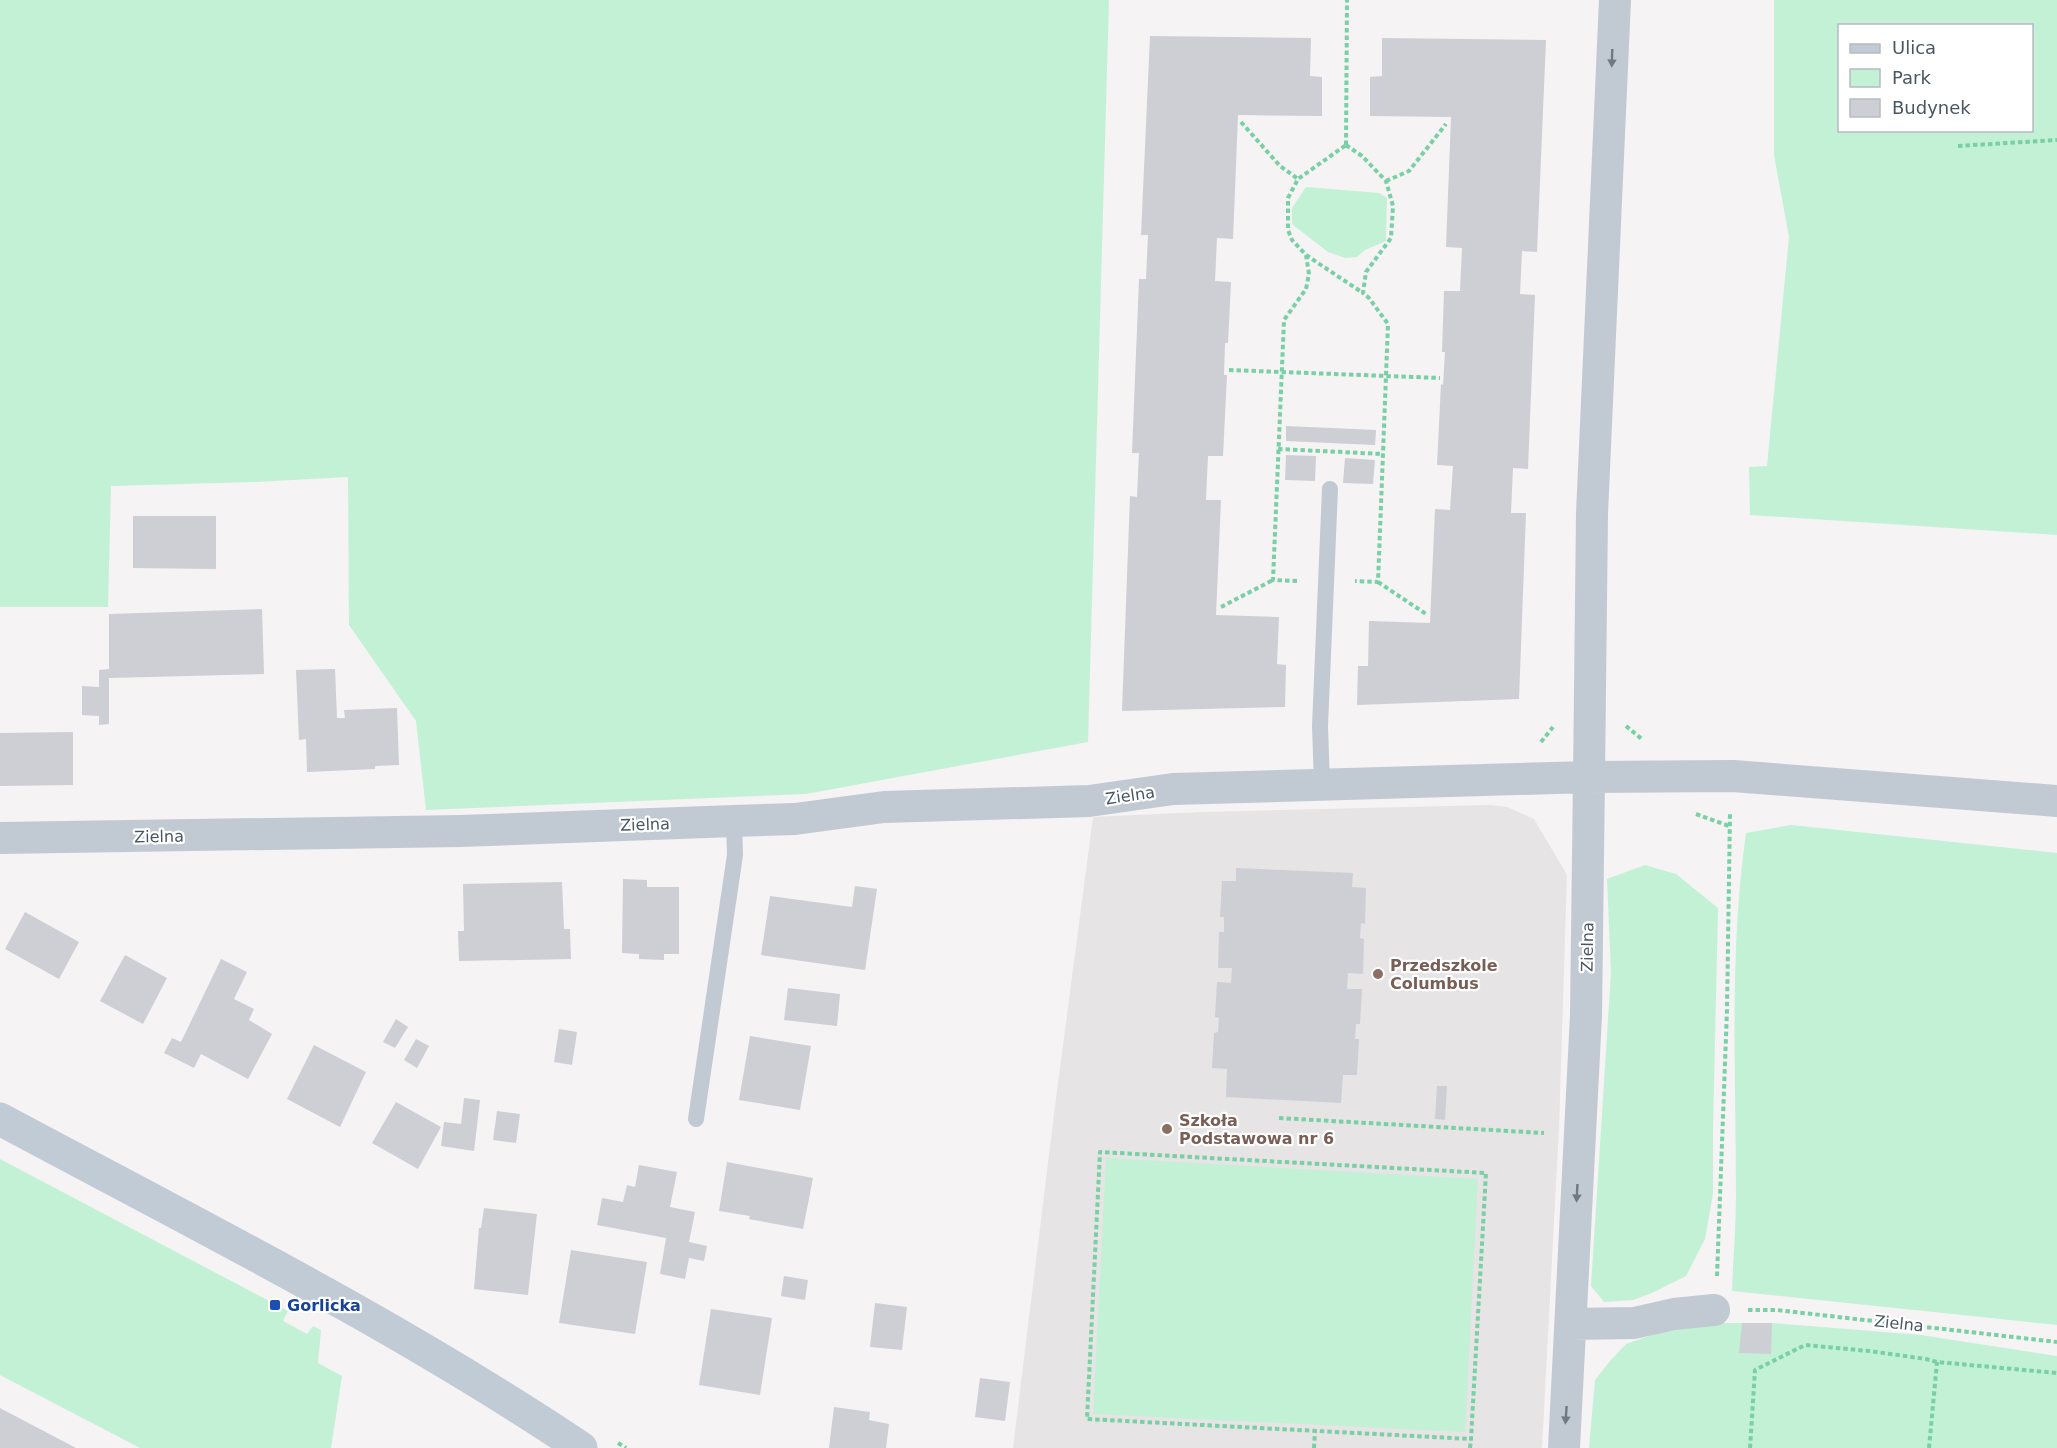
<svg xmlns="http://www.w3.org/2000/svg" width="2057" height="1448" viewBox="0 0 2057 1448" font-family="'DejaVu Sans',sans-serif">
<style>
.education{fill:#e6e4e5}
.green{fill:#c3f1d5;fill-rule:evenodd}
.building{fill:#cdcfd5}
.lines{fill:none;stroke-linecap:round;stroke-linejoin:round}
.path{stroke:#7ad0a6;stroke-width:4;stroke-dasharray:4.5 3;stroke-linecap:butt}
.lane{stroke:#c1cad2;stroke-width:16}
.street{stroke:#c1cad2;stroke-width:32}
.secondary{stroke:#c1cbd6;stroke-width:33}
.oneway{fill:#6e7983}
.education-dot{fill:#8d6e63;stroke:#fff;stroke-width:2}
.transit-dot{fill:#1a4fb4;stroke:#fff;stroke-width:2}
.labels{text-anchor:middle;stroke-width:4.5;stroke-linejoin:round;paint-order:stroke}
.street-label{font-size:16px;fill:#4a5661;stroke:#fff}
.education-label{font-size:16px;font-weight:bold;fill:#785e54;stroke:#fff;text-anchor:start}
.transit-label{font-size:16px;font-weight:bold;fill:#164399;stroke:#fff;text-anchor:start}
</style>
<rect width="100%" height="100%" fill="#f5f3f3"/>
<!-- education -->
<path class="education" d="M1490,805L1507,807L1534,819L1567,875L1559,1127L1542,1448H1013L1054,1114L1093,817L1201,812Z"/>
<!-- green -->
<path class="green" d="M0,0H1109L1088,742L806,794L426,810L416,721L349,625L348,477L255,482L111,486L108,607H0Z
M1774,0H2057V535L1750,515L1749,467L1767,466L1789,237L1774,155ZM1840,26H2032V130H1840Z
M1306,187L1379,193L1387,198L1386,241L1365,250L1357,257L1345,258L1328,252L1292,224V208Z
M1791,825L2057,853V1325L1732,1291C1733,1259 1736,1227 1736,1195C1736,1074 1729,953 1746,833Z
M1645,865L1676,874L1718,908L1713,1128V1194L1705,1239L1686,1276L1652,1293L1633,1300L1604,1302L1591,1286L1611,973L1607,879Z
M1106,1158L1478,1179L1465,1432L1093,1414Z
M0,1159L288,1311L283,1321L307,1334L313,1326L321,1330L318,1363L342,1376L331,1448H140L0,1375Z
M1695,1323H1772L1921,1335L2057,1356V1448H1589L1595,1380L1611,1360L1626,1344L1669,1329Z"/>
<!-- building -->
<path class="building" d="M1150,36L1311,38L1310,76L1322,77V116L1238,115L1233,239L1217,238L1215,281L1231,282L1228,343H1225L1224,375H1227L1223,456H1208L1206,500H1221L1216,615L1279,617L1277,664L1286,665L1285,707L1122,711L1130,496L1137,497L1139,453H1132L1139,279H1146L1148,235H1141Z
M1382,38L1546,40L1537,252L1522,251L1520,294L1535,295L1528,469L1513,468L1511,513H1526L1519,699L1357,705L1358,666H1368L1369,621L1430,623L1435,509L1450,510L1453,466L1437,465L1441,384L1443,385L1445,352H1442L1444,291H1460L1462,248L1446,247L1451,117L1370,116V77L1382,76Z
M1286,426L1376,430L1375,445L1286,441Z
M1286,455L1316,456L1315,481L1285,480Z
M1345,458L1375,460L1373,484L1343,483Z
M133,516H216V569L133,568Z
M262,609L264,674L109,678V724L99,725V716L82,715V686L99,687V670L109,669V614Z
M335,669L337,718H345L344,710L397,708L399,765L375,766V769L307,772L306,739L299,740L296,670Z
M73,732V785L0,786V733Z
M1236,868L1353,873L1352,887L1366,888L1365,924L1361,923L1360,938L1364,939L1363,974L1348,973L1347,989H1362L1360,1024H1356L1355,1039H1359L1357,1075H1343L1341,1103L1226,1097L1227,1069L1212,1068L1214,1033L1218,1032L1219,1018L1215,1017L1217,982L1231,983L1232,968H1218L1219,932H1224V917H1220L1222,881H1236Z
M623,879L647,880V887H679V954H664V960L639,959V954L622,953Z
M562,882L564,929H570L571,959L459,961L458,931H464L463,884Z
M855,886L877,889L865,970L761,955L770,896L852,907Z
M25,912L79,942L59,979L5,949Z
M125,955L167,978L143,1024L100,1001Z
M221,959L247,972L234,999L254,1009L249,1020L272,1034L248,1079L201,1054L194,1068L164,1053L172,1038L181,1042Z
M788,988L840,994L837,1026L784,1020Z
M396,1019L408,1027L395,1048L383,1042Z
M559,1029L577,1032L572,1065L554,1062Z
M750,1036L811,1046L800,1110L739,1100Z
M416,1039L429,1046L417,1068L404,1060Z
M314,1045L366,1072L340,1127L287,1099Z
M1437,1086H1447L1445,1120L1435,1119Z
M464,1098L480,1100L474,1151L441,1146L444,1122L461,1124Z
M396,1102L441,1127L418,1169L372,1143Z
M497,1111L520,1114L516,1143L493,1140Z
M727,1162L813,1178L803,1229L749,1219L750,1216L719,1211Z
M639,1165L677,1172L670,1207L695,1212L689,1242L707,1246L704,1261L689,1258L685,1279L660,1274L666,1238L597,1225L602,1198L623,1202L627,1185L635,1187Z
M484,1208L537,1214L528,1295L474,1289L479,1228H481Z
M571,1250L647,1262L635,1334L559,1323Z
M784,1276L808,1280L805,1300L781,1296Z
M875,1303L907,1307L902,1350L870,1347Z
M711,1309L772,1318L760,1395L699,1385Z
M1742,1323H1772L1771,1354L1739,1353Z
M980,1378L1010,1382L1005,1421L975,1417Z
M834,1407L870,1412L869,1420L889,1424L886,1448H829Z
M0,1408L76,1448H0Z"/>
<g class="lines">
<!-- path -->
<path class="path" d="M1241,122L1280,166L1298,179
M1346,145L1362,156L1386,181L1393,206L1391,238L1366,272L1363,293L1369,298L1388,324L1378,582L1355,581
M1346,145L1347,0
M1958,146L2057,140
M1386,181L1409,171L1446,124
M1306,255L1363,293
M1229,370L1440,378
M1278,449L1383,454
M1297,581L1273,580L1284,320L1306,289L1309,274L1306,255L1292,240L1288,230V198L1298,179L1346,145
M1378,582L1426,614
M1221,607L1273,580
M1626,726L1643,740
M1541,742L1553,727
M1696,814L1729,826
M1279,1118L1544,1133
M1717,1276L1727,1010L1730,813
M1748,1310H1777L2057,1342
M618,1443L626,1448
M1314,1448L1315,1431
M1470,1448L1471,1439L1486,1173L1100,1152L1087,1419L1471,1439
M1750,1448L1755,1370L1805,1345L1869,1351L1926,1359L1937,1362L2057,1373
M1929,1448L1937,1362"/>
<!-- lane -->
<path class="lane" d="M1322,785L1320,726L1330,489
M696,1119L735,855L734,821"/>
<!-- street -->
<path class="street" d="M1615,0L1592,514L1589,777L1733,776L2057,801
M0,838L460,831L734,821L795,819L884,807L1089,801L1173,789L1589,777L1586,1015L1564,1448
M1571,1324L1634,1323L1674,1314L1714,1310"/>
<!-- secondary -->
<path class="secondary" d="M0,1119C196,1224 396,1324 581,1448"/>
</g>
<!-- one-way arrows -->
<defs><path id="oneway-solid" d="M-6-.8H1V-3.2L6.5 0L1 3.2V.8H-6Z" transform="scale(1.5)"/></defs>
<g class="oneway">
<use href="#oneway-solid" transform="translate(1612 58) rotate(92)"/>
<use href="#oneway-solid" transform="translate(1577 1193) rotate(93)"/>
<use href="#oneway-solid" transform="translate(1566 1415) rotate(94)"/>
</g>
<!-- markers -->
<g class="education-dot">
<circle cx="1378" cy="974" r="6"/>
<circle cx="1167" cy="1129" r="6"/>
</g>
<rect class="transit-dot" x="269" y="1299" width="12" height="12" rx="3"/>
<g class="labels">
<!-- street labels -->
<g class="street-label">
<text transform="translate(1130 795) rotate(-8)" y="6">Zielna</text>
<text transform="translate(645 824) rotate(-2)" y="6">Zielna</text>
<text transform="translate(159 836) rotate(-1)" y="6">Zielna</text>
<text transform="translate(1587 947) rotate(-89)" y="6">Zielna</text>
<text transform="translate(1899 1323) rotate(6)" y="6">Zielna</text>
</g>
<!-- education labels -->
<g class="education-label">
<text x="1390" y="971">Przedszkole<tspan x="1390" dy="18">Columbus</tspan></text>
<text x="1179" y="1126">Szkoła<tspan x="1179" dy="18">Podstawowa nr 6</tspan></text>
</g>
<!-- transit labels -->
<g class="transit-label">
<text x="287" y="1311">Gorlicka</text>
</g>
</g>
<!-- legend -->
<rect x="1838" y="24" width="195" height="108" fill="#ffffff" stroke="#b7bbc0" stroke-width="1.5"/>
<rect x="1850" y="44" width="30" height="9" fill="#c1cbd6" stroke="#b7bbc0" stroke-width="1.5"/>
<text x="1892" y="54" font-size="18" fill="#4a5661">Ulica</text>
<rect x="1850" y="69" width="30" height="18" fill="#c3f1d5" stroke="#b7bbc0" stroke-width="1.5"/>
<text x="1892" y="84" font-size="18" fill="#4a5661">Park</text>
<rect x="1850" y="99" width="30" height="18" fill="#cdcfd5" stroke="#b7bbc0" stroke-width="1.5"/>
<text x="1892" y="114" font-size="18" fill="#4a5661">Budynek</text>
</svg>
